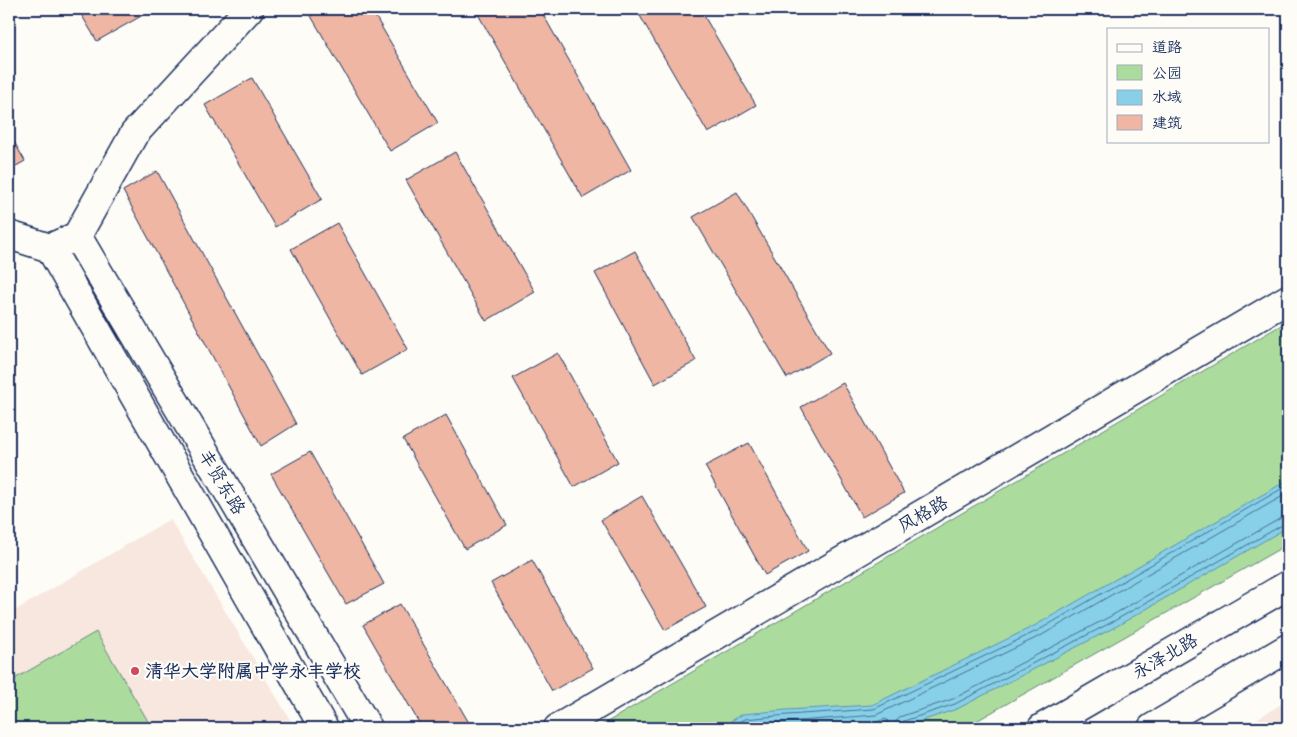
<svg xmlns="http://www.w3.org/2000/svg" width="1297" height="737" viewBox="0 0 1297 737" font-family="Sriracha,'LXGW WenKai TC',sans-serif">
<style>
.built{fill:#f8e7de}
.green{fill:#acdc9d;stroke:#64867e}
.water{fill:#87d0e7;stroke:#5c90b0}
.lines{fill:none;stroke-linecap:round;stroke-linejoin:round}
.shore{stroke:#466f95;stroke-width:1}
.building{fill:#eeb6a3;stroke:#1b2f5e}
.minor-casing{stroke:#1b2f5e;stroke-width:31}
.major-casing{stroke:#1b2f5e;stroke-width:31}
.minor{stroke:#fdfcf7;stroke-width:28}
.major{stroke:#fdfcf7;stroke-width:28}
.poi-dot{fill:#d1495b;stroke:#fdfcf7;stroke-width:2}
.labels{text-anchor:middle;stroke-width:4.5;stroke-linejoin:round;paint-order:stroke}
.street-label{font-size:18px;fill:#1b2f5e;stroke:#fdfcf7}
.poi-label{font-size:18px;font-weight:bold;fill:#1b2f5e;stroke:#fdfcf7;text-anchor:start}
</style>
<rect width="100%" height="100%" fill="#fdfcf7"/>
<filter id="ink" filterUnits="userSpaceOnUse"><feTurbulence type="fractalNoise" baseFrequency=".02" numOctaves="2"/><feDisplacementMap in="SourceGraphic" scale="10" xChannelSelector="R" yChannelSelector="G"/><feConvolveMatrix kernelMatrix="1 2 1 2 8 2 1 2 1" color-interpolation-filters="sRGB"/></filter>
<g filter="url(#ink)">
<!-- built -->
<path class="built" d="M170,519L295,728H9V614Z
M1288,700V728H1242Z"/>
<!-- green -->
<path class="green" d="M1288,321V544L964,728H597Z
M96,632L152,728H9V682Z"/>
<!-- water -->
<path class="water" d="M1288,480V527L1117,626L957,709L900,728H719L743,714L786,710L872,705L1036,625Z"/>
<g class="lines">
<!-- shore -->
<path class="shore" d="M729,728L745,719L787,715L874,709L1039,630L1288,485
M741,728L747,725L876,715L1042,635L1288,493
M790,728L874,723L885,719L888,721L887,728
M895,728L896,721L902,716L953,699L1111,616L1281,518L1288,517
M901,728L902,724L904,721L955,704L1114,621L1284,524L1288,523"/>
</g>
<!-- building -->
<path class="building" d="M78,9H139L143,15L97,41Z
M322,9H371L438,123L390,151L311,16Z
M475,9H540L631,170L583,198Z
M636,9H700L756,105L708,133Z
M252,78L322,199L275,227L205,105Z
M9,133L25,161L9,170Z
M455,152L535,292L486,321L406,180Z
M157,171L296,424L261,446L123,191Z
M737,192L830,353L787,378L693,217Z
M337,223L408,349L362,375L291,249Z
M635,251L696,361L655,384L595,273Z
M558,353L618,462L574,487L513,378Z
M843,383L904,493L862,517L801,407Z
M446,415L507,525L465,549L403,439Z
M749,443L808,551L765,575L705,466Z
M310,452L384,584L346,604L271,474Z
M642,496L706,607L665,630L601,520Z
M532,560L593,668L552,691L491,583Z
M400,604L472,728H422L363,625Z"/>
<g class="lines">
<!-- minor casing -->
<g class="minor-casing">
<path id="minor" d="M9,235L50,248L77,236L134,134L249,9
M77,236L368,728
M50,248L324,728
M558,728L1288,299"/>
</g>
<!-- major casing -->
<g class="major-casing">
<path id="major" d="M1042,728L1288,585
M1152,728L1288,648"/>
</g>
<!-- minor -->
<use href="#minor" class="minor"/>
<!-- major -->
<use href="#major" class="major"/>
</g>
</g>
<!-- markers -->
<circle class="poi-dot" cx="135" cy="671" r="5"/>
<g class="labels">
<!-- street labels -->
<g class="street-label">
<text transform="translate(222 482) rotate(59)" y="6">丰贤东路</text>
<text transform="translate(923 514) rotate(-30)" y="6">风格路</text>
<text transform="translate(1165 656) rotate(-30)" y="6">永泽北路</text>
</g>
<!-- poi labels -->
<g class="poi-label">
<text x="145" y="677">清华大学附属中学永丰学校</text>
</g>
</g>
<!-- margin -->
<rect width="1297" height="737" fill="none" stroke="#fdfcf7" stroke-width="30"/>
<rect x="15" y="15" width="1267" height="707" fill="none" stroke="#1b2f5e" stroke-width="2" filter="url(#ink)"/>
<!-- legend -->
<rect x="1107" y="28" width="162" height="115" fill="#fdfcf7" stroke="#a3aaba"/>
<rect x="1117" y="44" width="25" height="8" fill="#fdfcf7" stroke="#a3aaba"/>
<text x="1152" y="52" font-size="15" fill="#1b2f5e">道路</text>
<rect x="1117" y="65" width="25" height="15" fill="#acdc9d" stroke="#a3aaba"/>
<text x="1152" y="78" font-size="15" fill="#1b2f5e">公园</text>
<rect x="1117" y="90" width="25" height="15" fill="#87d0e7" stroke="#a3aaba"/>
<text x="1152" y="102" font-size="15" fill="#1b2f5e">水域</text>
<rect x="1117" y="115" width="25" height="15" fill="#eeb6a3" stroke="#a3aaba"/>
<text x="1152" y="128" font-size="15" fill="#1b2f5e">建筑</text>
</svg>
